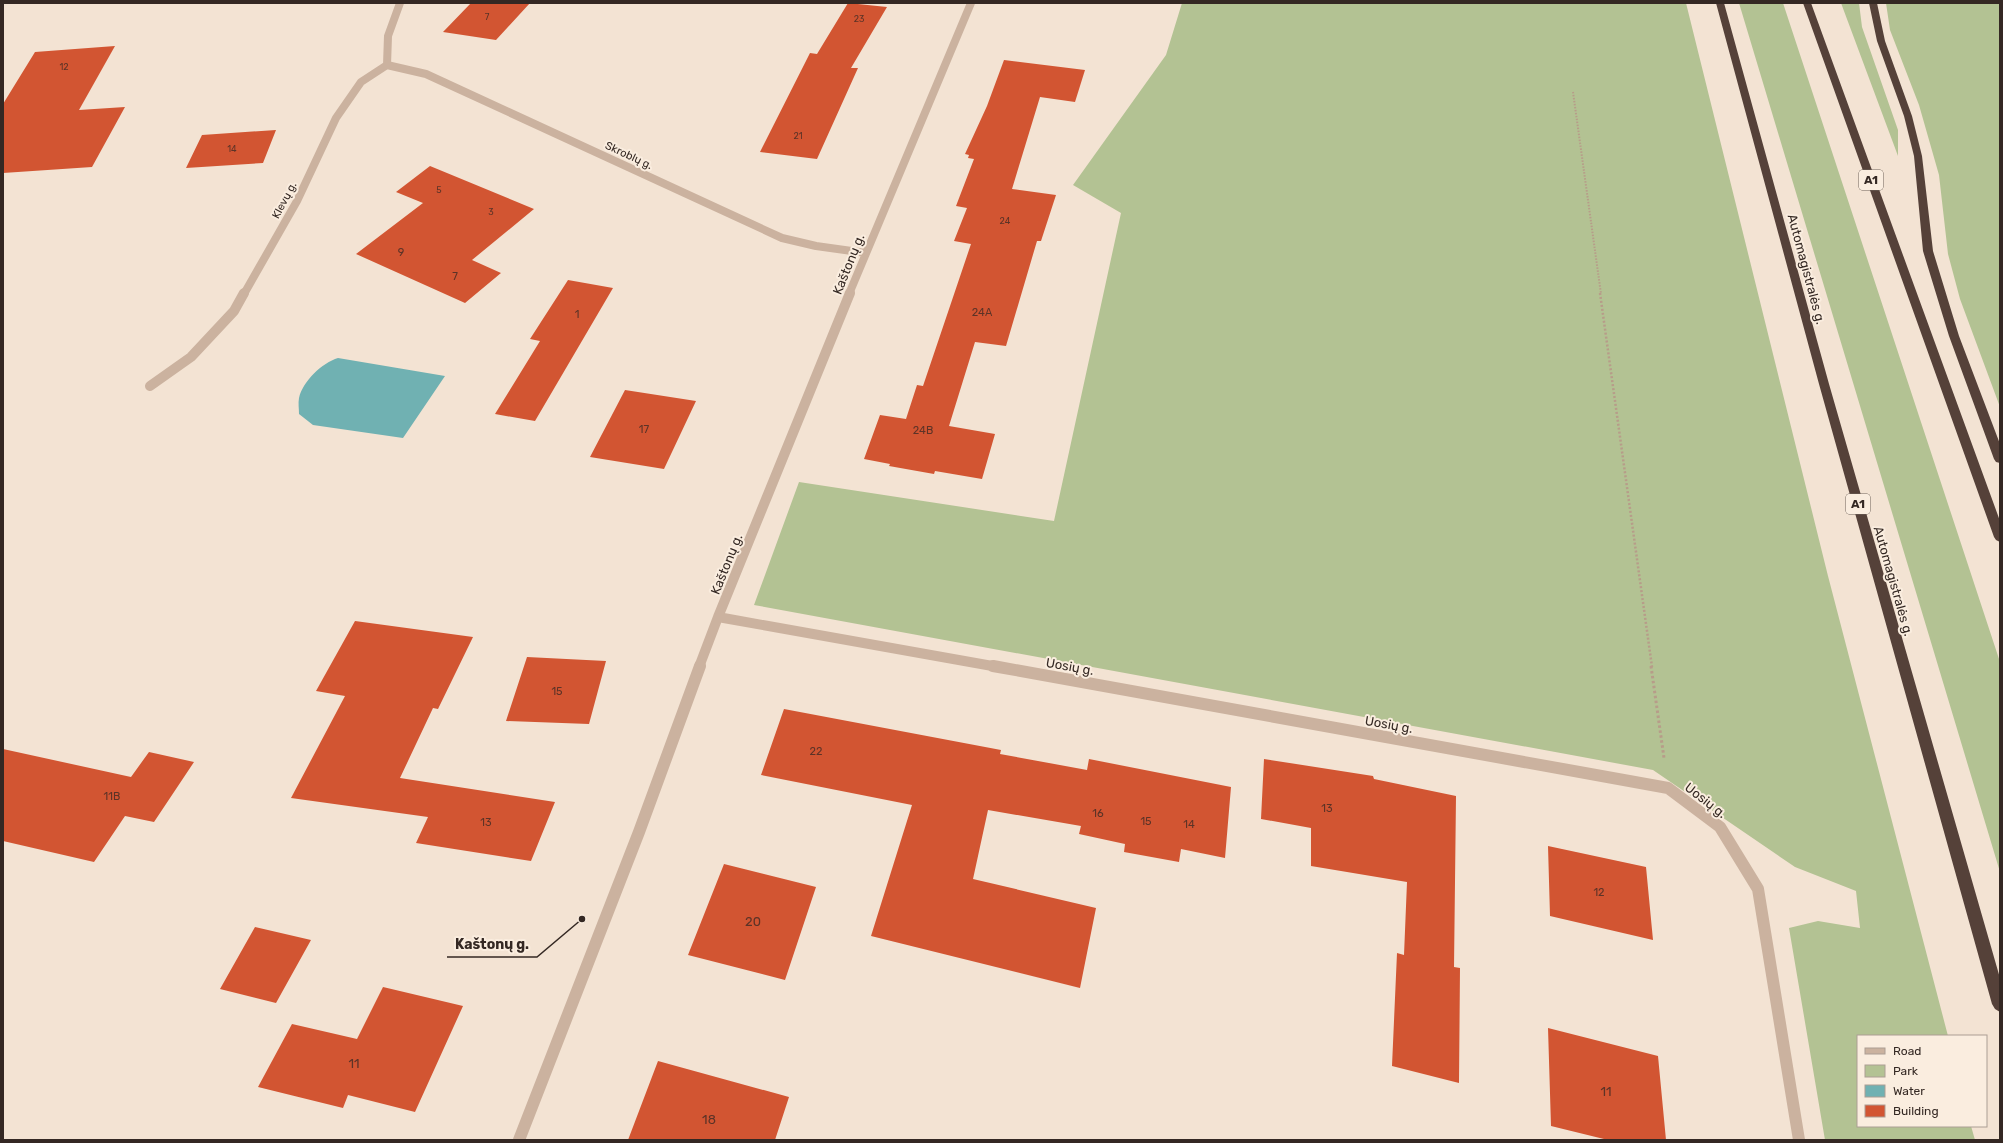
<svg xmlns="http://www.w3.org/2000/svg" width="2003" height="1143" viewBox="0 0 2003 1143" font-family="Rubik,sans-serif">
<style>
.green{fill:#b3c293}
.water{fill:#70b1b2}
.building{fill:#d25532}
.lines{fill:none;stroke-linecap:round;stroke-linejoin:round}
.path-far2{stroke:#b79c89;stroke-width:2;stroke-dasharray:1.5 1.5;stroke-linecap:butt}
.path-far1{stroke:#b79c89;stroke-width:2.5;stroke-dasharray:2 2;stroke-linecap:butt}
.path{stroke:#b79c89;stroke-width:3;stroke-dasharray:2.5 2.5;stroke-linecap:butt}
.street-far2{stroke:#cbb29f;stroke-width:8}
.street-far1{stroke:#cbb29f;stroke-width:10}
.street{stroke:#cbb29f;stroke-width:12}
.highway{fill:#554139;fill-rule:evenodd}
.labels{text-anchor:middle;stroke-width:4;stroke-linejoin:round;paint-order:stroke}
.far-number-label{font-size:9px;fill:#5c3327}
.far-street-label{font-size:11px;fill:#342823;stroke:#faeddf}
.number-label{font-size:11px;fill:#5c3327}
.shield{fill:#faeddf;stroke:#6f635b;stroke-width:1}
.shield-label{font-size:12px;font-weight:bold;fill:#342823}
.street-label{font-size:13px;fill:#342823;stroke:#faeddf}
.near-number-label{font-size:13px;fill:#5c3327}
.leader{fill:none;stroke:#342823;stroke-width:1.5}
.callout-dot{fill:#342823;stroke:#faeddf;stroke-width:1.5}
.callout-label{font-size:14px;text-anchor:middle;font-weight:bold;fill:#342823;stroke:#faeddf;stroke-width:4;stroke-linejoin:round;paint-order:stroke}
</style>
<rect width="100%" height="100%" fill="#f3e3d3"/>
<!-- green -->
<path class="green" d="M1182,3H1686L1828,576L1948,1036H1858V1126H1971L1975,1140H1825L1789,928L1818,921L1860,928L1856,891L1795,867L1653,770L754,605L799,482L1054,521L1121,213L1073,185L1166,55Z
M1739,3H1783L2000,662V872Z
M1841,3H1859L1862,27L1898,130V156Z
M1886,3H2000V407L1960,299L1948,254L1939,175L1919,105L1890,30Z"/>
<!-- water -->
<path class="water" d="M338,358L445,376L403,438L313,425L299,414C299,409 298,403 299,398C303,381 322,363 338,358Z"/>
<!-- building -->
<path class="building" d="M471,3H530L496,40L443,32Z
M848,3L887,7L851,68H858L817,159L760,152L810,53L817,54Z
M115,46L79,110L125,107L92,167L3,173V104L35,52Z
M1004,60L1085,70L1075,102L1040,97L1012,189L1056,195L1041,241H1037L1006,346L975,342L949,426L995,434L982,479L935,471L934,474L889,466L890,464L864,459L880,415L906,419L917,385L923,386L971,244L954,241L967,208L956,206L974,159L968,158L969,155L965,154L987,106Z
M276,130L263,163L186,168L202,135Z
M430,166L534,209L472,260L501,273L465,303L356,254L423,203L396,192Z
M568,280L613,288L535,421L495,414L540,341L530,339Z
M625,390L696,401L664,469L590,457Z
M355,621L473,637L438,709L433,708L400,778L555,802L531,861L416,843L428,817L291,798L345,696L316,691Z
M527,657L606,661L589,724L506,721Z
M784,709L1001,750L1000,754L1087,770L1089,759L1231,787L1225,858L1181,849L1179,862L1124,852L1125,844L1079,834L1081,826L988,810L973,879L1096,908L1080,988L871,936L912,805L761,775Z
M3,749L131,777L149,752L194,762L154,822L125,816L94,862L3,841Z
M1264,759L1373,776L1374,779L1456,796L1454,967L1460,968L1459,1083L1392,1066L1397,953L1404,955L1407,882L1311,866V828L1261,819Z
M1548,846L1646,867L1653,940L1550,916Z
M724,864L816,887L785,980L688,955Z
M255,927L311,940L276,1003L220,989Z
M383,987L463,1006L415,1112L348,1095L343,1108L258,1087L292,1024L357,1039Z
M1548,1028L1658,1056L1666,1140H1608L1551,1126Z
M658,1061L789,1097L775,1140H628Z"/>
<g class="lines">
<!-- path-far2 -->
<path class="path-far2" d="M1573,92L1601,294"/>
<!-- path-far1 -->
<path class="path-far1" d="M1600,293L1652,667"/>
<!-- path -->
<path class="path" d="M1651,666L1664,758"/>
<!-- street-far2 -->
<path class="street-far2" d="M387,65L426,74L782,238L816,246L866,253
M244,294L297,201L336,118L361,82L387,65L388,36L400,3
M849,294L971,3"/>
<!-- street-far1 -->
<path class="street-far1" d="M150,386L191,357L234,311L244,293
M718,617L998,667
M699,667L718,617L850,293"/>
<!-- street -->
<path class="street" d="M993,666L1668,788L1720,827L1758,889L1799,1140
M519,1140L639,832L700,666"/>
<!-- highway -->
<path class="highway" d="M1716,3H1724L1829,384L2000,978V1012L1995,1009L1992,1004L1819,384Z
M1803,3H1811L2000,521V542L1996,540L1994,537Z
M1869,3H1877L1885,41L1912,116L1922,156L1933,251L1959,336L2000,444V463L1996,462L1994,459L1949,336L1923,251L1914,156L1904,116L1877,41Z"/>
</g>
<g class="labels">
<!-- far-number labels -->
<g class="far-number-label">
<text x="487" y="20">7</text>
<text x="859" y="22">23</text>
<text x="64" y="70">12</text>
<text x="798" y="139">21</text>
<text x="232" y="152">14</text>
<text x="439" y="193">5</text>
<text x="491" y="215">3</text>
<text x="1005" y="224">24</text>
</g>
<!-- far-street labels -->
<g class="far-street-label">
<text transform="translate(629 155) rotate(25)" y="4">Skroblų g.</text>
<text transform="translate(284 200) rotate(-62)" y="4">Klevų g.</text>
</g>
<!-- number labels -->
<g class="number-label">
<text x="401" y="256">9</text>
<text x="455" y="280">7</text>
<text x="982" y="316">24A</text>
<text x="577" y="318">1</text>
<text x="644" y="433">17</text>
<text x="923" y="434">24B</text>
<text x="557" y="695">15</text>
<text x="816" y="755">22</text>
<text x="112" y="800">11B</text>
<text x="1327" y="812">13</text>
<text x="1098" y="817">16</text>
<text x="1146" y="825">15</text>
<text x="486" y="826">13</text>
<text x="1189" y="828">14</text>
<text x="1599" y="896">12</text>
</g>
<!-- shield labels -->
<g class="shield">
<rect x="1859" y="170" width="24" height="20" rx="3"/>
<rect x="1846" y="494" width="24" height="20" rx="3"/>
</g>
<g class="shield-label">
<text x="1871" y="184">A1</text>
<text x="1858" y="508">A1</text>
</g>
<!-- street labels -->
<g class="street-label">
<text transform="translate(848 264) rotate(-68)" y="5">Kaštonų g.</text>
<text transform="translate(1807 269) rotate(75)" y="5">Automagistralės g.</text>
<text transform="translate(726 564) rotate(-68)" y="5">Kaštonų g.</text>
<text transform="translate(1894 581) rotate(74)" y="5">Automagistralės g.</text>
<text transform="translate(1070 666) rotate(10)" y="5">Uosių g.</text>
<text transform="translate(1389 724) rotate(10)" y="5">Uosių g.</text>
<text transform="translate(1706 800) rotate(38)" y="5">Uosių g.</text>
</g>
<!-- near-number labels -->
<g class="near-number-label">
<text x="753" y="926">20</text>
<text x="354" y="1068">11</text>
<text x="1606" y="1096">11</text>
<text x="709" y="1124">18</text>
</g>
</g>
<!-- callouts -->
<path class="leader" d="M582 919L537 957H447"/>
<circle class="callout-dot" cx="582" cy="919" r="4"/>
<g class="callout-label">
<text x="492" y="949">Kaštonų g.</text>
</g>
<!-- border -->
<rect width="2003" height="1143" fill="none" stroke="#342823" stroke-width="8"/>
<!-- legend -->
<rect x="1857" y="1035" width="130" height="92" fill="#faeddf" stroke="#ab9e94"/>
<rect x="1865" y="1048" width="20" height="6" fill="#cbb29f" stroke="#ab9e94"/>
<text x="1893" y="1055" font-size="12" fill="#342823">Road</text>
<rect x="1865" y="1065" width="20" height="12" fill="#b3c293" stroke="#ab9e94"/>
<text x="1893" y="1075" font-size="12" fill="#342823">Park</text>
<rect x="1865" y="1085" width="20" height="12" fill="#70b1b2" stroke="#ab9e94"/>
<text x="1893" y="1095" font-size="12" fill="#342823">Water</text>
<rect x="1865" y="1105" width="20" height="12" fill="#d25532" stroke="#ab9e94"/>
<text x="1893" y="1115" font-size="12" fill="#342823">Building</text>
</svg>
